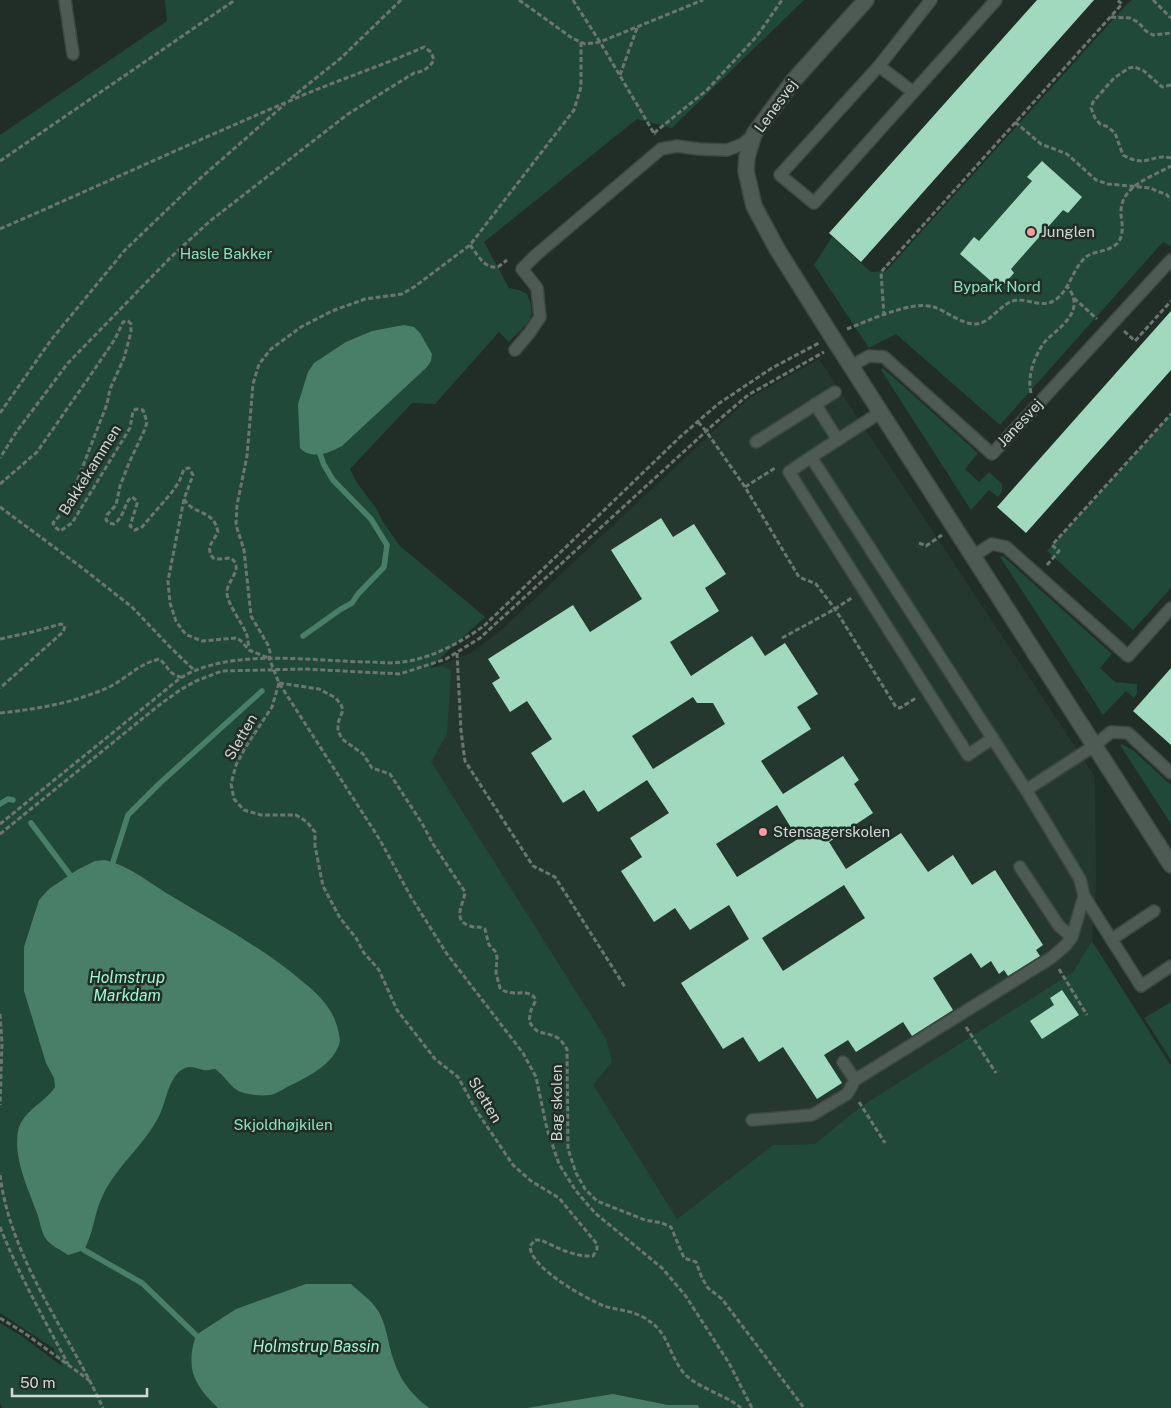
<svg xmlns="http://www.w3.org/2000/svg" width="1171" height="1408" viewBox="0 0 1171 1408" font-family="'Public Sans',sans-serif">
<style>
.built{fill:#25382f}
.green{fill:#214939}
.water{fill:#497f69}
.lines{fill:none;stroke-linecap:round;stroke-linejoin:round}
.stream{stroke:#497f69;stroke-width:5.5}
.building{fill:#a1d9bf;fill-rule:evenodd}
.lane-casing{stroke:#3e4843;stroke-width:14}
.street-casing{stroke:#3e4843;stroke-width:18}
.path{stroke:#6c7671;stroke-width:3;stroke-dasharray:5 2.5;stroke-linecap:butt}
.lane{stroke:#4e5b55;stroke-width:11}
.street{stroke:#4e5b55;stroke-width:15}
.poi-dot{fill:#f49aa1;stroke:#212d27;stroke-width:2}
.labels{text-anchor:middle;stroke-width:5;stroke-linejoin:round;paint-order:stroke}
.street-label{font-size:15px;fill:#d1d9d5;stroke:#212d27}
.poi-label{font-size:15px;fill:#d1d9d5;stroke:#212d27;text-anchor:start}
.park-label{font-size:15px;fill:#8ce2bd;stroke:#212d27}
.water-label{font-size:16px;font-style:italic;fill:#a2f7d2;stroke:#212d27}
</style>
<rect width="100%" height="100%" fill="#212d27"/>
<!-- built -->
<path class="built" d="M819,359L1095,777L1096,888L1092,941L1073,972L860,1107L815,1144L773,1145L677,1219L364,729L429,669L469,654L499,632L748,399Z"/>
<!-- green -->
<path class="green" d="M165,0H804L672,128L637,119L484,242L509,288L519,290L527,294C539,319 526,324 509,342L499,332L435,404L412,403L350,469L357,483L376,508L383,522L400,546L485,617L430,668L443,666L451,670L447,734L431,762L606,1039L612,1062L593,1085L677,1219L773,1145L815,1144L860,1107L1073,972L1092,941L1171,1066V1408H2L0,1403V1323L23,1337L63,1367L53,1348L0,1313V135L167,21Z
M1132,0H1171V246L1163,242L1000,425L896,334L869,348L814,265L832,237L871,272L886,271L1126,5Z
M883,368L978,453L965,469L979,482L989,472L1002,484V492L998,497L989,490L971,510L881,370Z
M1171,415V588L1133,630L1047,551Z
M1003,556L1112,654L1100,668L1115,682L1137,684V693L1134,698L1126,691L1103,715L1000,557Z
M1122,744L1134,751L1171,785V824L1120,745Z
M1171,1002V1060L1144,1018Z"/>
<!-- water -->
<path class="water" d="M404,325L414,327L420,333L432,354L431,361L427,367L342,446C330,453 311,460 300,448L298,404L308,372L314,363L346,342L372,331Z
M104,860C129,865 151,884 173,897C216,923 265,949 303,982C316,992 331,1007 336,1023C338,1029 341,1039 339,1045C331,1066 306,1078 287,1087C282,1090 276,1094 270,1095C262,1096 252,1095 244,1093C231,1090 226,1076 215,1069C212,1069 207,1071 204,1070C197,1069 193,1065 185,1068C169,1075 167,1099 160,1114C146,1144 117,1165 103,1195C94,1213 94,1232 84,1250L68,1255C61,1250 50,1245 46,1239C41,1232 40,1221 37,1213C28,1188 13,1158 18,1131C22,1111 45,1103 55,1087L54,1078L46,1063L24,991V947L39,900L49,889L77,870L95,861Z
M306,1284H351C359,1292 370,1299 376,1308C384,1318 387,1335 390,1348C397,1375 407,1391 429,1408H218C194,1385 185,1369 196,1335L236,1309Z
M613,1394L668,1405H698L699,1408H527Z"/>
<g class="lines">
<!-- stream -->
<path class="stream" d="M303,636L341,609L352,603L358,594L384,567L387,545L371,519L333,480L324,465L320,454
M0,804L8,799L13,800
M31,823L70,875
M113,862L128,815L160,783L262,691
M84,1250L142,1283L196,1335"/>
</g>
<!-- building -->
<path class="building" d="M1037,0H1094L861,262L829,233Z
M1042,161L1082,197L1068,213L1063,210L1011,269L1014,273L1000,289L960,254L974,237L979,241L1032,181L1027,177Z
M1171,311V370L1026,533L997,507Z
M661,518L673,537L694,524L726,574L705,588L719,611L670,642L691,676L752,636L765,656L785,643L818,694L797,707L811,729L761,761L783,794L843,756L859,780L854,784L873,813L829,842L846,869L901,833L928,872L953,855L972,885L995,870L1043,945L1036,950L1040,956L1008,976L1004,970L999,974L991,961L981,968L971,953L933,978L953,1010L912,1036L903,1022L856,1052L848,1040L824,1055L842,1083L817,1099L783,1047L759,1062L743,1037L723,1049L681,983L749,939L729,905L690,930L675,908L654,922L621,871L642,857L630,838L669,813L647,780L598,812L584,790L563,803L531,753L552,739L527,701L510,712L492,683L500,678L488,659L573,605L590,632L642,599L611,550ZM693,697L697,703H713L725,724L653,769L632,736ZM777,805L798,839L737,877L716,844ZM844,885L865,918L783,971L762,938Z
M1171,668V745L1133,711Z
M1062,990L1079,1015L1042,1039L1030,1021L1054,1005L1050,998Z"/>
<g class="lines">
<!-- lane casing -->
<g class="lane-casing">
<path id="lane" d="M65,0L73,54
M931,0L879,66L780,175L814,203L996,0
M879,66L913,92
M515,350L530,332L540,317L537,288L522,269L536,255L661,149L677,146L699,149L727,150L743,144L754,134
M851,366L869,356L884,357L992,454L1171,260
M815,404L838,440
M881,412L811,457L1026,790L1094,746L1111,732L1128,733L1171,773
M756,442L835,392
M811,457L789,472L968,755L993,738
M973,556L992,544L1006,547L1128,656L1171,608
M1020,867L1059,926L1072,937
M1084,896L1141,986L1171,966
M1112,939L1154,911
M843,1062L855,1080L1051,958L1065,946L1072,937L1084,896L1080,879L1026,790
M752,1120L812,1115L847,1094L855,1080"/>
</g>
<!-- street casing -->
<g class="street-casing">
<path id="street" d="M866,0L794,80L754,134L747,157L746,171L754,206L777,249L831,335L1171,865"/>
</g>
<!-- path -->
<path class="path" d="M519,0L572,38L585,44L600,42L703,0
M573,0L600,42L655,135
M1153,0L1171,18
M1111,17L1130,18L1138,22L1146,31L1153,35L1171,33
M581,42V87L574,110L470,245L414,287L402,294L365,299L332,311L301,327L271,349L259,364L253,384L247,456L237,505L236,525L244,550L251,616L268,645L270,652L269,658L279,683L380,840L411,897L447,954L523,1053L536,1077L547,1129L559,1164L576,1191L595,1213L662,1268L685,1295L729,1363L752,1408
M620,75L637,28
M1171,85L1162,87L1144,71L1135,67L1129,68L1114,78L1093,102L1091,108L1095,118L1100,124L1108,127L1115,133L1123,155C1148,169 1151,153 1171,158
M291,98L341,58L401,0
M1015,122L1041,144L1067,154L1096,180L1108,184L1150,188L1167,195L1171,200
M654,133L707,90L757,36L782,0
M0,161L235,0
M0,229C96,187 191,143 287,102C332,82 379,67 424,47L431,52L434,60C428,69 424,71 414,73L348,114L210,221L171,257L68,363L17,431L0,458
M470,245C478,255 484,269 498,267L507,260
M1074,298L1097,319
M884,316L881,272L1122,4L1117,0
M847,329C868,321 911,300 934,307C946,311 963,325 976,324C992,323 1001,301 1018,300C1030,300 1044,308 1055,300C1070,290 1072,269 1086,257C1095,250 1112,252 1119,241C1124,233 1122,223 1121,215C1119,186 1150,178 1171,166
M1124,331L1135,341L1171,301
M1031,393C1027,376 1034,358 1043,344C1053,331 1080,318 1073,296C1072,293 1069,289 1067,286
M0,413L51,340L125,250L196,182L285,104
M698,422L706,431L745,487L799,577L816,584L835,609L896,707L900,708L916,698
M0,484L37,452L92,373L115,339L123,322L128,321L131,324V332L124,358L110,389L107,404L74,489L62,513L53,523L54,526L60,531L72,523L130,428L133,411L136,409L143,410L147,422L145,429L129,463L120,486L116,505L107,515L106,520L109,523L114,524C126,515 124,501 132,497L137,501V504L130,526L135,530L142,527L172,492L179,482L184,469L189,468L193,475L184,499L168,581L170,603L176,621L183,631L187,635L202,641L236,638L240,640L249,650L268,658
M745,487L775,468
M184,499C194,516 214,509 218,532C213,542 205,547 213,558L219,559L231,558C245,569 226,581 227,593C227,603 242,623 246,633C248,637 248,643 249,648
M0,507L81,567L132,607L169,646L195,671
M919,543L926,546L942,535
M1047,565L1059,551L1052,545L1171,414
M782,638L835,609L853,597
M0,639L32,632L61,624L65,626L63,632L0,688
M457,653L461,731L465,761L533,866L555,877L625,987
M279,683L272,707L245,748L236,765L231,784L234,799L244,810L261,815H296L307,822L315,832V846L323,886L340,918L356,938L364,953L379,970L397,1010L435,1059L458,1077L476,1110L513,1165L531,1181L559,1198L597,1244V1249L593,1256C574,1257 558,1248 541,1240H535L530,1246C530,1268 585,1298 604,1306C616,1310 629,1310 641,1316C670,1331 666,1350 683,1372C696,1388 725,1394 741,1408
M279,683L319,689L336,698L341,705L343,710L338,723V731L342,739L363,754L372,768L390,774L423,825L433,844L465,892C464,904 451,920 470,926C475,928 480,926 485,929L489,945L495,951L497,957L496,973L500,988C512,999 529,986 536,1000L531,1010L529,1021C538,1037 543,1030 556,1037C561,1039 564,1045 567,1049L568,1149L576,1173L585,1189L597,1201L645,1220L662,1223L671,1227L684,1258L696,1262L702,1278L708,1288L722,1299L804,1408
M0,713C38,709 74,703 109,687C126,679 137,665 156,660L159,659C169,666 167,674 181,677
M0,824L168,688C176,681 184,675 194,671C243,650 315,661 367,662C379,662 391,664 402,662C430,659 462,642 485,625L680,437L718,404L772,368L819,343
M0,834L158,706L180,690L196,681L222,671L305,669L400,674L446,659L480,638L714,424L748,395L824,352
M1059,969L1087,1015
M0,1014L2,1043L0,1105
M966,1027L996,1073
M859,1102L885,1143
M0,1175C11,1261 68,1331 103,1408
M0,1227C19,1275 44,1319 68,1364
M0,1318L23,1332L89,1380"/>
<!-- lane -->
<use href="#lane" class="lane"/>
<!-- street -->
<use href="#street" class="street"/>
</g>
<!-- markers -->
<g class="poi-dot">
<circle cx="1031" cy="232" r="5"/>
<circle cx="763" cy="832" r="5"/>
</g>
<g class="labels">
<!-- street labels -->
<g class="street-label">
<text transform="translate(776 106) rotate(-54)" y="5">Lenesvej</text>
<text transform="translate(1020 423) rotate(-47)" y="5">Janesvej</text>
<text transform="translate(90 470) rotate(-58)" y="5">Bakkekammen</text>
<text transform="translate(241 737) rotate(-60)" y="5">Sletten</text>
<text transform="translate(485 1100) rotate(59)" y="5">Sletten</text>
<text transform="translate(557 1103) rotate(-90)" y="5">Bag skolen</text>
</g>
<!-- poi labels -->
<g class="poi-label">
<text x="1041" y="237">Junglen</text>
<text x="773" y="837">Stensagerskolen</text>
</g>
<!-- park labels -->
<g class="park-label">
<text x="226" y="259">Hasle Bakker</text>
<text x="997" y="292">Bypark Nord</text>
<text x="283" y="1130">Skjoldhøjkilen</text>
</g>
<!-- water labels -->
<g class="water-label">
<text x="127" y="983">Holmstrup<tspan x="127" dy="18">Markdam</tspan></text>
<text x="316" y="1352">Holmstrup Bassin</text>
</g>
</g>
<!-- scale -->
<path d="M12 1388v8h135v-8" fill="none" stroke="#d1d9d5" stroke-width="2.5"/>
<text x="20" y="1388" font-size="15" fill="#d1d9d5" stroke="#212d27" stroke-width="4" paint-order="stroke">50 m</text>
</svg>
